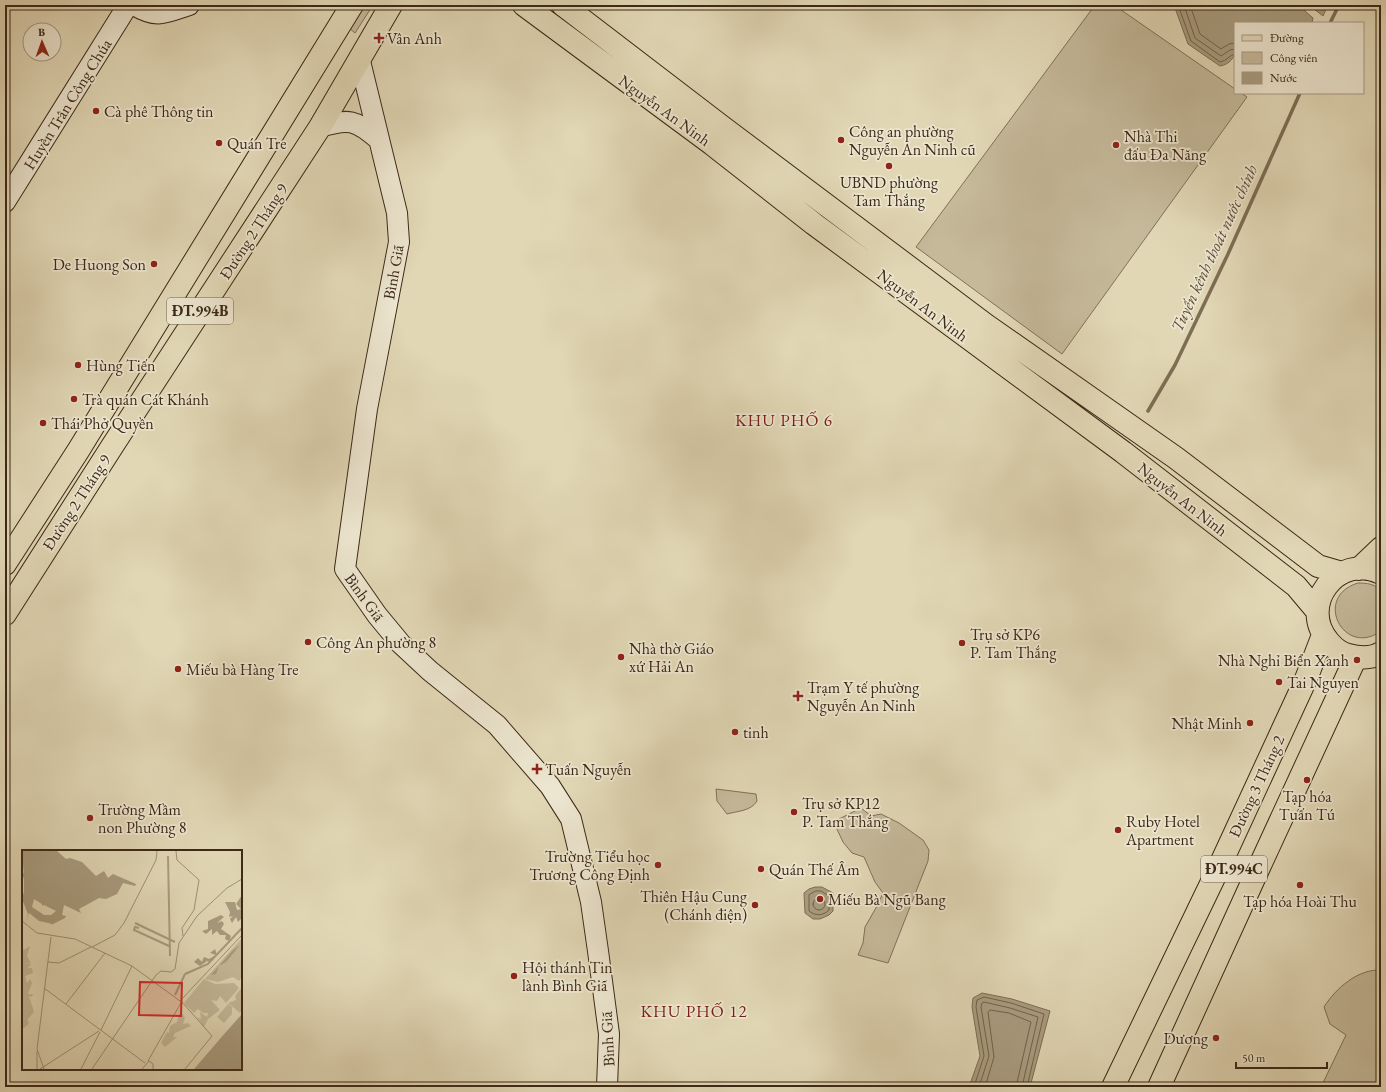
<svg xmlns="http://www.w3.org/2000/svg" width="1386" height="1092" viewBox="0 0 1386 1092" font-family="'EB Garamond',serif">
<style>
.green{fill:#c5b99a;stroke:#807158}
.water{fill:#a99c7f;stroke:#7d6e55}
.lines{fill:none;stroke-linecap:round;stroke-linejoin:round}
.shore{stroke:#72624b;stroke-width:1}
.stream{stroke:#7d6e55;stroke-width:3.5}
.secondary-casing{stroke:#3c2917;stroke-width:22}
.primary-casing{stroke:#3c2917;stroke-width:24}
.secondary{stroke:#ece5cf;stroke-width:20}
.primary{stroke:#e1d7b5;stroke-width:22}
.poi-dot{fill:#8f2418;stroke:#ece5cf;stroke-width:1.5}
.labels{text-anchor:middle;stroke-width:3.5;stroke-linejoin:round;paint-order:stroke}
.shield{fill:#ece5cf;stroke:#71614e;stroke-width:1}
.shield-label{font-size:15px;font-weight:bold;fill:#3c2917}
.poi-label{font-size:16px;fill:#3c2917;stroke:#ece5cf;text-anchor:start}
.street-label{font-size:16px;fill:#3c2917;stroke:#ece5cf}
.water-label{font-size:17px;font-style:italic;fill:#5d4c36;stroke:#ece5cf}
.neighbourhood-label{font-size:17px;letter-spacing:1px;fill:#7a1f14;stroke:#ece5cf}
.inset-river{fill:none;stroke:#a99c7f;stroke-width:2}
.inset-road{fill:none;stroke:#9f9176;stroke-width:1}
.view{fill:#d62828;fill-opacity:0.15;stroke:#d62828;stroke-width:2}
.inset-edge{fill:none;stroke:#3c2917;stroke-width:2}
</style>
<rect width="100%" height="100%" fill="#e1d7b5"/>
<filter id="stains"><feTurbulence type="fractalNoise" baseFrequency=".005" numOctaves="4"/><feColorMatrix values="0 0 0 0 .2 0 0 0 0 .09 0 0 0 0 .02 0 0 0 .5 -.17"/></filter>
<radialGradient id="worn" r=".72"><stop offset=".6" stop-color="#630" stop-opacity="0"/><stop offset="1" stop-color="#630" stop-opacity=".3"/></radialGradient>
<!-- green -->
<path class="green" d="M363,5H373L355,33L349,28Z
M1095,5H1114L1235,89V93H1241L1247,97L1062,354L916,247Z
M1358,583C1367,583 1374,584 1381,590V631C1344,658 1312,597 1358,583Z
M716,789L756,794L757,801C751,811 738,811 727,814L717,801Z
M861,808L871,816L881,814L899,823L923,840L929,850L928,861L888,963L858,955L863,943L865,927L877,906L883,893L875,882L864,857L852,853L843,842L836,827L839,819Z
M1381,970V1087H1321L1346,1035L1330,1024L1324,1007C1336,988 1358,969 1381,970Z"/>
<!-- water -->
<path class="water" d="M1174,5H1298L1313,18L1312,23H1235C1235,41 1241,62 1220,66L1188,44Z
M1309,5H1328L1323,16Z
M815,887H822L833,893V911L829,915L820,919H813L805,913L804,893L809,889Z
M982,993L1012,999L1050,1011L1030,1087H969L980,1056L972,1007L973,998Z"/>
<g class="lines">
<!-- shore -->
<path class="shore" d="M1178,5L1191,41L1220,62C1227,61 1229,55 1235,54
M1184,5L1195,38L1221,56L1230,50L1235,49
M1190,5L1200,34L1221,49L1229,44L1235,43
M816,891H821L829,896V910C823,916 815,916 809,911V895Z
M813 904a6 6 0 1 1 12 0a6 6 0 1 1-12 0Z
M974,1087L984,1056L976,1007L977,1000L984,997L1011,1003L1044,1014L1027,1087
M979,1087L989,1056L981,1007L982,1003L984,1002L1010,1008L1038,1017L1022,1087
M985,1087L994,1057L988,1012L990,1010L1009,1013L1031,1022L1016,1087"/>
<!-- stream -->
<path class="stream" d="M1330,23L1339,5
M1148,411L1175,365L1228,254L1300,93"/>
<!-- secondary casing -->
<g class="secondary-casing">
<path id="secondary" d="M134,5C157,19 165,13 189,5
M360,61L397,213L399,242L367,409L345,569L377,615L401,644L430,671L497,725L550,786L571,819L591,902L598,951L609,1034L607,1087
M320,127C349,118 356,120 378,139
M5,202L128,5"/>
</g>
<!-- primary casing -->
<g class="primary-casing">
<path id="primary" d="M524,5L712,144L814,224L1123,452L1296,586L1317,611
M563,5L725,129L986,325L1176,458L1318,566L1342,573
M5,564L78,451L352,5
M1359,569L1381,548
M1381,573C1338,552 1297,605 1329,642C1334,648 1340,653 1348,655C1359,658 1371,659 1381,653
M5,614L113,445L320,127L391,5
M1113,1087L1222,861L1306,679L1323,635
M1159,1087L1256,874L1356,657"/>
</g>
<!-- secondary -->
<use href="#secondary" class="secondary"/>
<!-- primary -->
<use href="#primary" class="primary"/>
</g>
<!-- markers -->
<g class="poi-dot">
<path d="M377 32h4v4h4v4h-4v4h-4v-4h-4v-4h4z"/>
<circle cx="96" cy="111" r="4"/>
<circle cx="841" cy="140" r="4"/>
<circle cx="219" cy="143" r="4"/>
<circle cx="1116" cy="145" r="4"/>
<circle cx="889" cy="166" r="4"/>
<circle cx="154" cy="264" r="4"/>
<circle cx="78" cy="365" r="4"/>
<circle cx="74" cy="399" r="4"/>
<circle cx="43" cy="423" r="4"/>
<circle cx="308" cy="642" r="4"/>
<circle cx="962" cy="643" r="4"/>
<circle cx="621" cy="657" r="4"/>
<circle cx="1357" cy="660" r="4"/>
<circle cx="178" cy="669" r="4"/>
<circle cx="1279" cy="682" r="4"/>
<path d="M796 690h4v4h4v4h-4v4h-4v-4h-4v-4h4z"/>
<circle cx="1250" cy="723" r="4"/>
<circle cx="735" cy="732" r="4"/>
<path d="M535 763h4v4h4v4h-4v4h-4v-4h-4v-4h4z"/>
<circle cx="1307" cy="780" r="4"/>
<circle cx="794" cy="812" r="4"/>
<circle cx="90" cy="818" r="4"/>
<circle cx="1118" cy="830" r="4"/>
<circle cx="658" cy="865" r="4"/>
<circle cx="761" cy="869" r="4"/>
<circle cx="1300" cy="885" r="4"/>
<circle cx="820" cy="899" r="4"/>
<circle cx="755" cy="905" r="4"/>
<circle cx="514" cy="976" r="4"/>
<circle cx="1216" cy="1038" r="4"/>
</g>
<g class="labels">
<!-- shield labels -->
<g class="shield">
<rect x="167" y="298" width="66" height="26" rx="3"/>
<rect x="1201" y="856" width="66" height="26" rx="3"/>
</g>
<g class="shield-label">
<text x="200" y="316">ĐT.994B</text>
<text x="1234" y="874">ĐT.994C</text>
</g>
<!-- poi labels -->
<g class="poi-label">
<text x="387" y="44">Vân Anh</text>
<text x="104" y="117">Cà phê Thông tin</text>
<text x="849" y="137">Công an phường<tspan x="849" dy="18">Nguyễn An Ninh cũ</tspan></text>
<text x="1124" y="142">Nhà Thi<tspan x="1124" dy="18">đấu Đa Năng</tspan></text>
<text x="227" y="149">Quán Tre</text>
<text x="889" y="188" text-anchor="middle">UBND phường<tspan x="889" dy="18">Tam Thắng</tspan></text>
<text x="146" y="270" text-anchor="end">De Huong Son</text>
<text x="86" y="371">Hùng Tiến</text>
<text x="82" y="405">Trà quán Cát Khánh</text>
<text x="51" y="429">Thái Phở Quyền</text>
<text x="970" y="640">Trụ sở KP6<tspan x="970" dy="18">P. Tam Thắng</tspan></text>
<text x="316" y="648">Công An phường 8</text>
<text x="629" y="654">Nhà thờ Giáo<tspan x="629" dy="18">xứ Hải An</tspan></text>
<text x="1349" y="666" text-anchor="end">Nhà Nghỉ Biển Xanh</text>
<text x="186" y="675">Miếu bà Hàng Tre</text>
<text x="1287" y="688">Tai Nguyen</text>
<text x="807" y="693">Trạm Y tế phường<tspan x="807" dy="18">Nguyễn An Ninh</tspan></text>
<text x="1242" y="729" text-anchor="end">Nhật Minh</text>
<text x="743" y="738">tinh</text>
<text x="545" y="775">Tuấn Nguyễn</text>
<text x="1307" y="802" text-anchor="middle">Tạp hóa<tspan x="1307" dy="18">Tuấn Tú</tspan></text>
<text x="802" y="809">Trụ sở KP12<tspan x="802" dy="18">P. Tam Thắng</tspan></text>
<text x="98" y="815">Trường Mầm<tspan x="98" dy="18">non Phường 8</tspan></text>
<text x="1126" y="827">Ruby Hotel<tspan x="1126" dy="18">Apartment</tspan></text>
<text x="650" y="862" text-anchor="end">Trường Tiểu học<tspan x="650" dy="18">Trương Công Định</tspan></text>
<text x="769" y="875">Quán Thế Âm</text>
<text x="747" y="902" text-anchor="end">Thiên Hậu Cung<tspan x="747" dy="18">(Chánh điện)</tspan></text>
<text x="828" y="905">Miếu Bà Ngũ Bang</text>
<text x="1300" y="907" text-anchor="middle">Tạp hóa Hoài Thu</text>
<text x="522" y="973">Hội thánh Tin<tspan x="522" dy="18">lành Bình Giã</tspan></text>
<text x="1208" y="1044" text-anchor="end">Dương</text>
</g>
<!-- street labels -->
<g class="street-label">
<text transform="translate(67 104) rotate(-58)" y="6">Huyền Trân Công Chúa</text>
<text transform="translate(665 110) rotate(36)" y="6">Nguyễn An Ninh</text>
<text transform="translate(253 231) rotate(-57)" y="6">Đường 2 Tháng 9</text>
<text transform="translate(393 272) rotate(-80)" y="6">Bình Giã</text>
<text transform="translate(923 305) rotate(37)" y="6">Nguyễn An Ninh</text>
<text transform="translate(1183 499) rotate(38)" y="6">Nguyễn An Ninh</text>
<text transform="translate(76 502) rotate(-57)" y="6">Đường 2 Tháng 9</text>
<text transform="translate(365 597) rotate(54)" y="6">Bình Giã</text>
<text transform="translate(1256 786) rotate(-65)" y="6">Đường 3 Tháng 2</text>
<text transform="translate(607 1039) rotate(-93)" y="6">Bình Giã</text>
</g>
<!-- water labels -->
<g class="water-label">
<text transform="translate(1214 248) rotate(-65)" y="6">Tuyến kênh thoát nước chính</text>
</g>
<!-- neighbourhood labels -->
<g class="neighbourhood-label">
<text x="784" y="426">KHU PHỐ 6</text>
<text x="694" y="1017">KHU PHỐ 12</text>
</g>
</g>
<!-- overview -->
<g transform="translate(22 850)">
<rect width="220" height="220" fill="#e1d7b5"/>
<path d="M220,88V127L217,131L211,127L196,132L183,129ZM8,96L5,106L9,113L3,114H9L6,118H10L11,123L3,126L5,133L8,129L10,133L6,144H11L10,147L7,146L12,162L5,170L7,172L6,175L0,179V101ZM182,129L193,134L212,133L217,138L204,153L198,146L195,151L189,150L198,160L186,169L182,177L175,167L179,169L178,162L185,167L186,163H181L176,159L172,163L162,153ZM220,137V159L218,163L206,153L214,150L213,146ZM206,154L210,157V164L202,173L195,167ZM157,164H161L163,168L161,174L166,173L169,176L153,183L151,187H155L143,197L139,193L145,182L147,183L148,176L155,172Z" fill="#c5b99a"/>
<path d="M0,1H35L44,9L48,8L60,12L74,26L82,21L86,28L91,24L114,34L113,36L101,33L95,44L84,49L77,48L57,59L59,63L42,55L40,65L44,66L43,68L31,74L17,71L7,63L4,72L6,64L0,49L3,38ZM12,49L20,54V56L22,55L34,61L29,65H22L10,57ZM220,45V68L216,72L214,67L210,73L208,69L211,66L207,67L208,62L203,52H213L215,60L219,59L214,54ZM199,65L202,67L195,73L200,71L202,74L199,79L209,86L207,91L203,89L204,85H198L195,81L190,85V79L184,84L180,81L186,79V71ZM218,95L204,112L197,116L194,124L189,125L211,100ZM193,99L195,105L189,110L186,112L184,109L185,111L178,116L172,112L176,108L180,112L182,107L187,109L194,105L188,103ZM220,164V219H172L204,182Z" fill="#a99c7f" fill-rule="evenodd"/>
<path class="inset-river" d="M146,6L148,106M0,23L6,30L4,47L9,59L31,74M0,23L3,28V47L8,60L16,66L30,72M113,73L153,92M117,78L113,77L112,80L147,96M163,124L186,114L220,78M153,145L163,124"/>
<path class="inset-road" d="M154,1L155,10L177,30L172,60L160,78L161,86M0,71L15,83L53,89L110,116L158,151M70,97L93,85L102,73L134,10L135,1M26,112L37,113L69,97M22,138L123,213M158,151L220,85M160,152L190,186M44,154L83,103M79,180L110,116M15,199L29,87M15,199L22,219M15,201V219M126,211L160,151M18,219L77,181M59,219L78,182M70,219L134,125L139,121L149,122L153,119L157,93L175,66L205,38L220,29M120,219L127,211L131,214V219M163,219L190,186"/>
<path class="view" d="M118,132L160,133L159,166L117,165Z"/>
<rect width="220" height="220" class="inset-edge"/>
</g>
<!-- margin -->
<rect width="1386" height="1092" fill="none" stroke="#e1d7b5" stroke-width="20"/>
<rect x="6" y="6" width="1374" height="1080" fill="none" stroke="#3c2917" stroke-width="2"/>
<rect x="10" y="10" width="1366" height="1072" fill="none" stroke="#3c2917"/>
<!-- legend -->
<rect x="1234" y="22" width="130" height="72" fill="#ece5cf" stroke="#a69a85"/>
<rect x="1242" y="35" width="20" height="6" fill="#e1d7b5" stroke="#a69a85"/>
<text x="1270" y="42" font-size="12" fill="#3c2917">Đường</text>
<rect x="1242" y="52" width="20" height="12" fill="#c5b99a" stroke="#a69a85"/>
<text x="1270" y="62" font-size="12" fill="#3c2917">Công viên</text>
<rect x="1242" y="72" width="20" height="12" fill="#a99c7f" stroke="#a69a85"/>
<text x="1270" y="82" font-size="12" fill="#3c2917">Nước</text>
<!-- north arrow -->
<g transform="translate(42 42) rotate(358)"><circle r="19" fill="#ece5cf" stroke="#a69a85"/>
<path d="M0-3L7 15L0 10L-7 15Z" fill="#8f2418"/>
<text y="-6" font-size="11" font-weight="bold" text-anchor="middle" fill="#3c2917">B</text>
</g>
<!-- scale -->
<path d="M1236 1062v6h91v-6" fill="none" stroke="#3c2917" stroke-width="2"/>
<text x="1242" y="1062" font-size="12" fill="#3c2917" stroke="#ece5cf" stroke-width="3" paint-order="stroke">50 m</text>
<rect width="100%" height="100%" filter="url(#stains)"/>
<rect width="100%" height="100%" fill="url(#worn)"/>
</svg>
